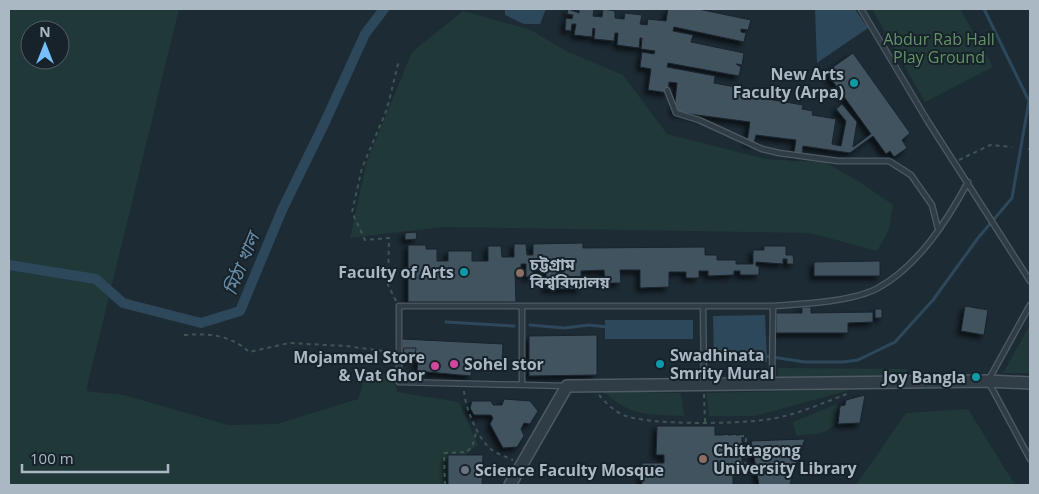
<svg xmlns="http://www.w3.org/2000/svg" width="1039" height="494" viewBox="0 0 1039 494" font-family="'Open Sans','Noto Sans Bengali',sans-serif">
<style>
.green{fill:#203837;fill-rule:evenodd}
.water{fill:#2e485b}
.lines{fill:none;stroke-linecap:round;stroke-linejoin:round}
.stream{stroke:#2e485b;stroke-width:3}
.canal{stroke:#2e485b;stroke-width:10}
.building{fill:#435360;stroke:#19242c;filter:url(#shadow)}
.service-casing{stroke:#4e5b64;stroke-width:7}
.tertiary-casing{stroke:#4e5b64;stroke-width:14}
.path{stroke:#3f5554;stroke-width:2;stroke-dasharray:4 4;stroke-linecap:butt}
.service{stroke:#313d46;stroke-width:4.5}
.tertiary{stroke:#313d46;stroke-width:11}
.culture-dot{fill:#0f9aa8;stroke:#17222a;stroke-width:2}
.education-dot{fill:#8d6e63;stroke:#17222a;stroke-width:2}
.hotel-dot{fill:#d1479c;stroke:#17222a;stroke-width:2}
.worship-dot{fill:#6b7280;stroke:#17222a;stroke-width:2}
.labels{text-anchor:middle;stroke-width:4;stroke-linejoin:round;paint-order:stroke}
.park-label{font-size:16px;fill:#629466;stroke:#17222a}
.poi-label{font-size:16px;font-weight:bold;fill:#aab8c4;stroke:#17222a;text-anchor:start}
.water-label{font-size:18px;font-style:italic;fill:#698eaa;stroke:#17222a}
</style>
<defs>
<filter id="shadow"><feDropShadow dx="-4" dy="4" stdDeviation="2.5" flood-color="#0009"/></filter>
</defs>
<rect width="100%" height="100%" fill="#1d2b35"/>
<!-- green -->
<path class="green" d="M9,9H179L86,391L124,395L228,425L277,424L358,399L367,370L393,375L397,392L459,402L478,445C463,455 455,468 455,485H9ZM30,30H60V60H30Z
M872,9H960L993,67L925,102Z
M463,11L531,30L566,51L623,75L667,134L765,159L825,162L863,184L893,205L889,230L877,251L810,233L442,227L350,238L367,161L412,52Z
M1030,325V373H1003Z
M778,368L907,369L906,380L778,379Z
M854,389L755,416H709L706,393Z
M603,391L681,393L684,416C650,415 629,416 603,391Z
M837,404L836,424C825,435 811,435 796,435L793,422Z
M968,409L1015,485H856L906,413Z"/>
<!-- water -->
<path class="water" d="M505,9H546L540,24H524L505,15Z
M815,9H855L868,28L817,63Z
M765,315L767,362L714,363L713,316Z
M605,320H693V339H605Z"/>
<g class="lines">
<!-- stream -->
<path class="stream" d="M446,322L514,326
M530,325L564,328L589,325L607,327
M765,356L805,362H843L858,360L895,342L933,300L978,238L1012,198L1029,101L984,9"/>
<!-- canal -->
<path class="canal" d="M9,265L96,279L123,303L201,323L240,311L282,210L325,122L365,34L384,9"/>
</g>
<!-- building -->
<path class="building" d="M568,9L579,13V9H594L593,16L602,17L603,9L615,11V18L624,19L625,13L642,15L640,24L647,25L648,19L666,21L668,9H698L751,20L748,30L741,29V32L746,33L744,42L674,27L673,31L693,35L691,42L744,53L742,65L736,64L741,67L739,76L668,63L667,67L715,76L714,83L768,93L767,99L803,105L802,109L813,111L812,115L836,119L832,144L841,146L846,121L836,109L842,104L857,122L853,147L871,134L826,72L853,53L910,133L902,140L907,148L894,157L890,151L886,154L873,136L850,153L803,146L802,154L794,153L796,140L756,135L754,143L747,142L750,122L674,112L677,83L669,82L668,93L648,90L651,69L640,67L642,52L654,54L655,51L641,49L642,38H640L639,48L617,45L618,33H615L614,41L594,39L595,29L593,28L592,37L574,35L576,24H572L571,31L565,30L566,18L572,19L573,15L567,14Z
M416,232L417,239L405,240V233Z
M583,243V248L705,247V255H717V260H736V264H753V250H764V246H786V255H793L794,264H787V259H783V264L756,262V266H759V275H740V271H734V275L708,276V271H699V278H686V272H669V287L640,288V270H620L621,283H605L604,270L581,271V289H546V271H533V277H526V264H521V274H515L516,302H408V245H426V249H437V261H448V251H472V261H488V246H501L502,257H514V244H526L527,255H533V244Z
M880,261V276H814V262Z
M965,306L988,310L984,335L961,331Z
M802,307H811V313L873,312V322L848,323V333H776V313H802Z
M875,309H882V318H875Z
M597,335V375L529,376V336Z
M402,339L503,344L502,361L472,360L471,376L417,371L418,359L402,358Z
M404,348H416L415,355H403Z
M865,395L860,423L838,424L840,406L845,405L846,400Z
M504,399L530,401L538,411L530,424L524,423L521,429L524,436L517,447L503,448L490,424L493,418L491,415H474L470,408L472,401H491L493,405H502Z
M657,426H715V435H742V466L723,465V471L733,472V485H642V463H664V455H656Z
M805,439L793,472L790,485H759L751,441Z
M448,455H483L482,485H448Z"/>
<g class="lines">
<!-- service casing -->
<g class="service-casing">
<path id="service" d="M861,9L927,120L1030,281
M667,90L676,113L699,120L762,149L779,153L838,161H889L911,175L932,205L938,229
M1030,305L988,381L1030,459
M522,306V385
M703,306L704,383
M772,382L773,306
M566,386L399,382V306H773C802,304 852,302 878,288C918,266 947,221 968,182"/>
</g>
<!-- tertiary casing -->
<g class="tertiary-casing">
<path id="tertiary" d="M510,485L567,386L988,381L1030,383"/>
</g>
<!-- path -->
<path class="path" d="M1028,149H1030
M959,160L990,145L1012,147
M396,301L388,285L389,238L365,240L352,212L362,168L387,109L399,60
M184,335C208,333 231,335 249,352L289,343L346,346L391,352
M464,391C465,407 478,440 492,450C497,454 507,457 513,460
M704,394L705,422
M599,395C606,403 616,413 626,416C651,425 735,424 763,420C792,417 820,404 847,394
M724,436H746L745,473H732
M445,485L444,453L467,452L473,444L477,429"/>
<!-- service -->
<use href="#service" class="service"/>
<!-- tertiary -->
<use href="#tertiary" class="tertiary"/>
</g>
<!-- markers -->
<g class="culture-dot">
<circle cx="854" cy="83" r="5"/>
<circle cx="464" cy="272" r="5"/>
<circle cx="660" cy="364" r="5"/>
<circle cx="976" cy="377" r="5"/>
</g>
<g class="education-dot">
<circle cx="520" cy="273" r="5"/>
<circle cx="703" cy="459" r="5"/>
</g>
<g class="hotel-dot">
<circle cx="454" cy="364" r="5"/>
<circle cx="435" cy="366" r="5"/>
</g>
<circle class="worship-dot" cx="465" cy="470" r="5"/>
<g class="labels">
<!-- park labels -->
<g class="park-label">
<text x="939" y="45">Abdur Rab Hall<tspan x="939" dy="18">Play Ground</tspan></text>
</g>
<!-- poi labels -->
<g class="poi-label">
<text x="844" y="80" text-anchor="end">New Arts<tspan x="844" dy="18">Faculty (Arpa)</tspan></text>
<text x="530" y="270">চট্টগ্রাম<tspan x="530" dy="18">বিশ্ববিদ্যালয়</tspan></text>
<text x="454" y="278" text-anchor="end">Faculty of Arts</text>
<text x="670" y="361">Swadhinata<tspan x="670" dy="18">Smrity Mural</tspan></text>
<text x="425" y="363" text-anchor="end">Mojammel Store<tspan x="425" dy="18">&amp; Vat Ghor</tspan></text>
<text x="464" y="370">Sohel stor</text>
<text x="966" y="383" text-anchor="end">Joy Bangla</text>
<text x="713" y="456">Chittagong<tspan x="713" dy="18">University Library</tspan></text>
<text x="475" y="476">Science Faculty Mosque</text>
</g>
<!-- water labels -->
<g class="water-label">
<text transform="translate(242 264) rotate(-68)" y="6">মিঠা খাল</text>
</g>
</g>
<!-- border -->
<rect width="1039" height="494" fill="none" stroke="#aab8c4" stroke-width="20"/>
<!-- north arrow -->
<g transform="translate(45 45)"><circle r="24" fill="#17222a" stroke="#525e68"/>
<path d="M0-4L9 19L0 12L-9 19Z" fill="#76befc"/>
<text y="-8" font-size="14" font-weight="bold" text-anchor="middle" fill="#aab8c4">N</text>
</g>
<!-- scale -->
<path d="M22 464v8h146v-8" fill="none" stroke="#aab8c4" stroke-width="2.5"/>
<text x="30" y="464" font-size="15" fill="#aab8c4" stroke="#17222a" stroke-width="4" paint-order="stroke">100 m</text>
</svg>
